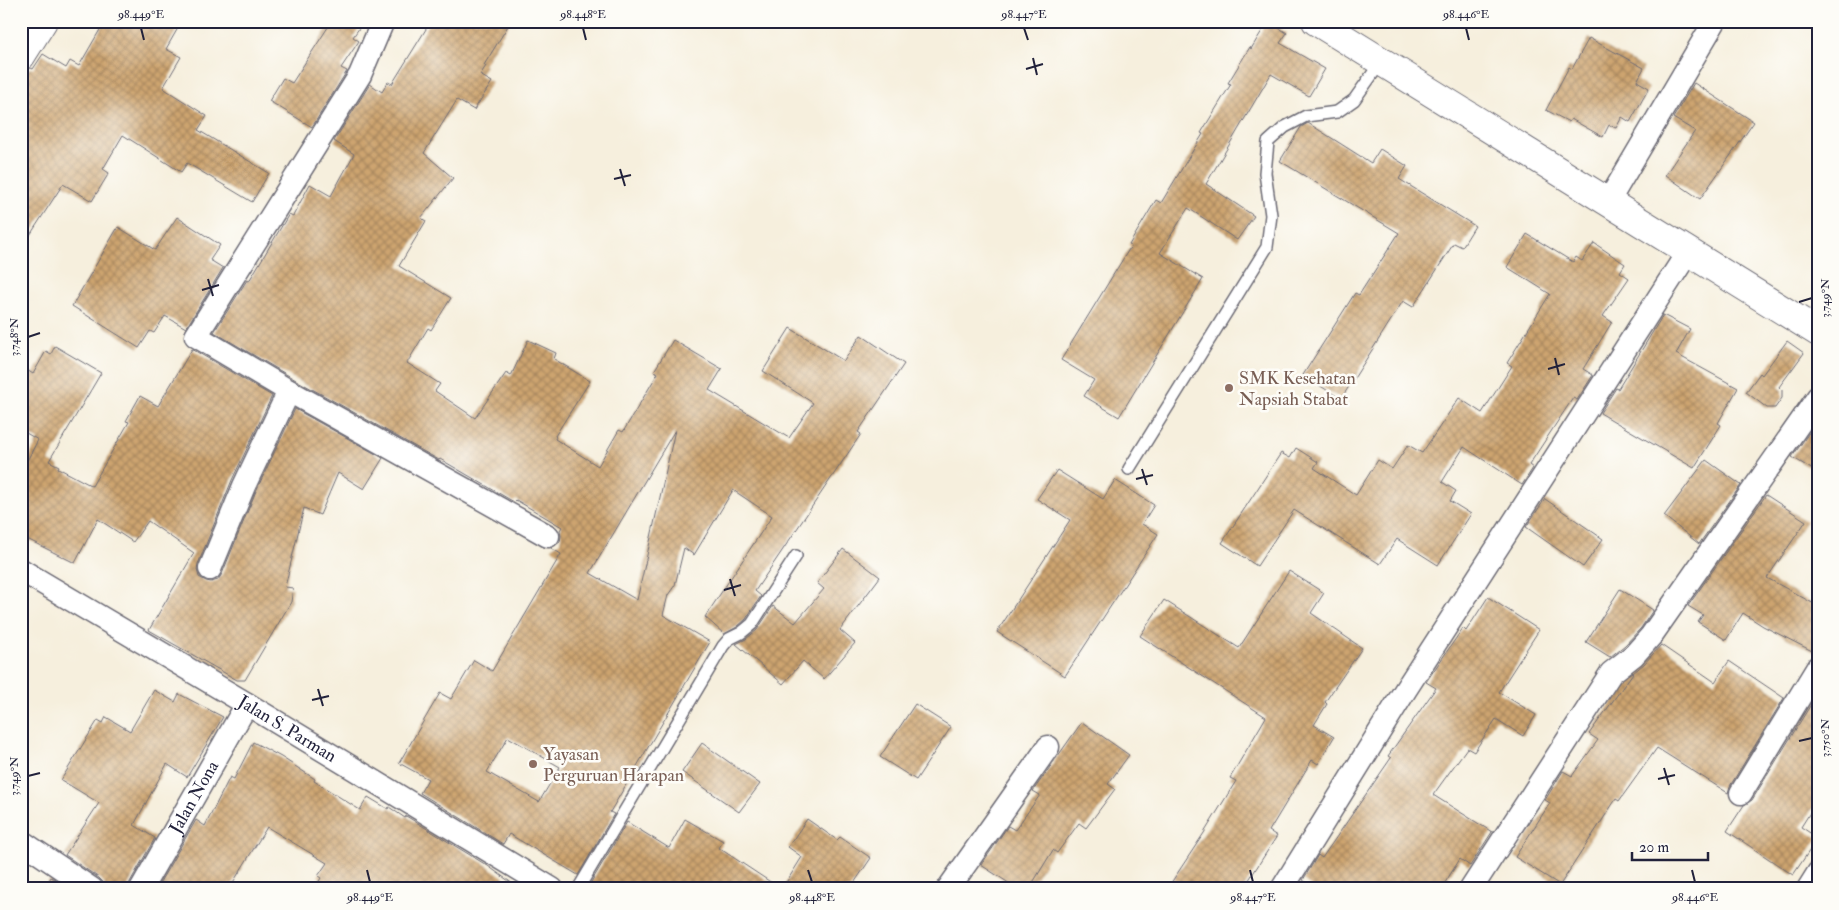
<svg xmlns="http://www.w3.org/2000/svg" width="1839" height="910" viewBox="0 0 1839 910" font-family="'IM FELL Double Pica',serif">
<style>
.building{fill:url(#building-cross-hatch);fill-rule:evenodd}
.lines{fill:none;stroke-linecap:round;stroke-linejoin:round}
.service-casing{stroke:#6c6a74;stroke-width:14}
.minor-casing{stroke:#6c6a74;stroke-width:25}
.tertiary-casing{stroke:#6c6a74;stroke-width:30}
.service{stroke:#fff;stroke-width:11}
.minor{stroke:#fff;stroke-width:22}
.tertiary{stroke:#fff;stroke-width:28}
.ticks{fill:none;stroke:#22223b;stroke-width:2}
.education-dot{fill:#8d6e63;stroke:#fdfcf7;stroke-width:2}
.labels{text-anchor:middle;stroke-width:5;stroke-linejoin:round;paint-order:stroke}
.education-label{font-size:18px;fill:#785e54;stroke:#fdfcf7;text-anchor:start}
.street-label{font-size:18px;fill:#22223b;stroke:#fdfcf7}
.neatline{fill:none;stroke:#22223b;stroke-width:2}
.ticks-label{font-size:12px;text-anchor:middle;fill:#22223b}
</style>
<defs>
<pattern id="building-cross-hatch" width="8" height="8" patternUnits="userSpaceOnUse" patternTransform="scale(1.25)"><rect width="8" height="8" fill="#cda470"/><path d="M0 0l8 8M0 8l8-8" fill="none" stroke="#a6855d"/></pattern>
</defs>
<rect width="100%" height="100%" fill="#fdfcf7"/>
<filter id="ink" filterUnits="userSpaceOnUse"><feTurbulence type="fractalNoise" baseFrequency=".02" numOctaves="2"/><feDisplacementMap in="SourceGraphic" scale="10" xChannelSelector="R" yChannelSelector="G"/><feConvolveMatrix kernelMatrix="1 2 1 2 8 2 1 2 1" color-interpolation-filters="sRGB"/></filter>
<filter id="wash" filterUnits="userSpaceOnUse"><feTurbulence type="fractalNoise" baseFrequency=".0096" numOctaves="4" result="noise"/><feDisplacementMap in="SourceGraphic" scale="20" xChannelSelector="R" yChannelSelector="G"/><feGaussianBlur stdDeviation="1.12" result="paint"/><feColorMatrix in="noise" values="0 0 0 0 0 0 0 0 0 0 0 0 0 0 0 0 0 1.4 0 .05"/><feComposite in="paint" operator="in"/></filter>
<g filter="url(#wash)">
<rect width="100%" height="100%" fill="#f6efdd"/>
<g id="blocks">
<!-- building -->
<path class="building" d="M105,21H182L166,49L181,57L163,88L207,116L198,130L269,173L252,202L187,163L181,172L123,135L103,169L109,173L92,201L63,184L21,249V71L31,68L33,69L43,54L66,68L70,61L79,66Z
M332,21H364L353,37L359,41L341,68L347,71L312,127L269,101L283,78L292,83Z
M431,21H511L484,65L486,66L480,75L492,82L474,110L457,100L424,153L453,178L421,218L426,221L399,266L451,298L431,330L428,328L407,363L440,384L435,391L475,418L506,373L511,376L528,340L556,353L554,359L590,381L555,436L556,437L555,439L598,466L619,430L623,432L658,373L654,371L673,340L722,369L709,390L789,438L813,403L763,371L790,328L844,361L861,335L904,364L858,432L861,434L755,591L761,596L746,619L737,627L724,634L705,617L772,516L733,490L694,555L684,548L675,585L668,595L663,615L710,642L610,812L614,814L578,875L509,834L503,844L420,793L428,779L399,763L440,693L451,699L474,660L492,671L561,554L551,548L560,542L561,536L560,530L562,527L516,500L514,502L440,459L439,460L296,380L214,332L247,280L249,281L289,214L293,216L310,184L331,196L354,154L334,141L370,84L382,92L388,82L392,84ZM675,430L637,600L590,573ZM508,737L560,767L539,802L487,772Z
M1268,21L1287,33L1280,43L1325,69L1309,96L1271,74L1206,184L1254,216L1237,240L1188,208L1160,253L1203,279L1119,417L1084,396L1094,380L1061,360L1131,246L1129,245L1156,200L1161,203L1203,134L1201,133L1231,84L1228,83L1250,47L1251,49Z
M1589,38L1644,68L1637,81L1649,88L1630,122L1622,117L1616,128L1609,125L1603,137L1571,119L1569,122L1546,110L1569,67L1572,69Z
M1694,83L1754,122L1700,199L1665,175L1695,131L1673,118Z
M1308,123L1371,163L1380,149L1407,166L1399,179L1475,226L1462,247L1454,243L1413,307L1403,301L1341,399L1303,375L1355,293L1359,295L1399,233L1280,161L1301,127Z
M177,217L220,245L210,260L223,268L186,328L165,316L154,333L150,331L139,348L72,306L118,227L155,250Z
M1527,234L1573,262L1576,257L1582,261L1594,243L1625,264L1620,272L1629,278L1603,316L1612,322L1583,369L1593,375L1577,400L1573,398L1529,465L1533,468L1522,485L1464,447L1442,482L1456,491L1450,501L1471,514L1438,565L1397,539L1380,564L1294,510L1257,566L1222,543L1281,453L1290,458L1296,448L1318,462L1314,468L1356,495L1378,460L1392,469L1408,445L1422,453L1459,398L1482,413L1512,366L1507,363L1550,294L1507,267Z
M1663,315L1690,329L1676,354L1738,388L1718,423L1721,425L1694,468L1600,413L1616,388L1618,389Z
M1787,341L1804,353L1779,387L1782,390V398L1775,408H1767L1746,392L1760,373L1762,375Z
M55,346L101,373L49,461L59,466L58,468L92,486L129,422L126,421L140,396L158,406L192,349L272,396L232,480L198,564L197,570L199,577L206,581L211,582L218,580L222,574L256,491L295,409L383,458L364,489L338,473L320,515L304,508L285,587L293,588L291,602L245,680H237L149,630L194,553L148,521L133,542L98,519L75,563L21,536V472L38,440L21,430V366L33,374L46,351L51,354Z
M1818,420V473L1792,457Z
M1706,460L1741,485L1699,544L1664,516Z
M1057,470L1103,499L1115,480L1154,505L1142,524L1158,534L1065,676L997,632L1070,520L1037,499Z
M1766,495L1806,521L1767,578L1818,606V654L1763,626L1743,613L1726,640L1698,622L1703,615L1688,606Z
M1545,499L1603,539L1583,567L1526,527Z
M843,549L880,577L840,630L855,643L824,679L803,661L783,684L736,644L746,639L757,630L773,606L795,623L824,589L817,583Z
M1289,571L1324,593L1311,613L1362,648L1325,702L1327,704L1314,725L1334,737L1318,764L1312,760L1269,831L1277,836L1243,889H1167L1204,833L1236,781L1230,778L1266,717L1140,636L1164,600L1239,648Z
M1620,589L1653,610L1641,628L1625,645L1610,657L1586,642Z
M1488,597L1539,630L1499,692L1536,715L1523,736L1496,719L1474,752L1467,748L1433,795L1492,832L1470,866L1460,859L1441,889H1315L1303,880L1318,855L1322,858L1391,758L1388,756L1436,688L1426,682L1463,628L1466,631Z
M1661,645L1715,682L1729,661L1784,698L1730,786L1728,793L1657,748L1619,801L1616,799L1560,885L1515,857L1550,803L1545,800L1563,771L1572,776L1598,740L1589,734L1633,673L1644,664Z
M154,690L175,702L179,694L223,717L187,777L167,764L134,825L155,838L130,882L128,889H105L104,883L99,878L65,855L99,803L61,780L98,720L103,723L106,717L130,731Z
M1818,693V800L1801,827L1818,838L1793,875L1727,831L1744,805L1752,800Z
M915,704L951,727L916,780L880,757Z
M1082,722L1129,755L1108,784L1115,789L1086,828L1079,823L1057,853L1053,850L1029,889H1018L981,865L1008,826L1015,830L1040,795L1033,791Z
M253,742L281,757L315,779L314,781L360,810L368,797L388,809L389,807L405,818L406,816L488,866L520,889H314L321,878L318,876L327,863L267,827L229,889H156L196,820L205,826L230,777L234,779Z
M702,743L760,784L739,812L682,772Z
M685,819L723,841L719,848L781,889H587L627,822L669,848Z
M807,819L837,840L840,837L871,858L850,889H782L802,857L788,847Z
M51,877L68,889H44Z"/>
</g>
</g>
<g filter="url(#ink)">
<use href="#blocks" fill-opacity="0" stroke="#6c6a74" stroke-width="1"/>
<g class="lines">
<!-- service casing -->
<g class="service-casing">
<path id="service" d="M1129,469L1267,247L1271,215L1265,173L1268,142L1285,127L1306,116L1337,112L1354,100L1381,62
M578,889L723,646L729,639L741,633L752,624L796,556"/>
</g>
<!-- minor casing -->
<g class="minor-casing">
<g id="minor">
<path d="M383,21L360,75L196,336L289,391L548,536"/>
<path d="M1608,202L1715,21"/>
<path d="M210,569L244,486L289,391"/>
<path id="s1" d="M21,570L247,704L552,889"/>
<path d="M1741,793L1818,667"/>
<path d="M21,841L92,889"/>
<path id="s2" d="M141,889L247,704"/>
<path d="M948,889L1048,747"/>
<path d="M1282,889L1406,689L1688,252"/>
<path d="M1471,889L1611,673L1634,655L1651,636L1818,397"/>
<path d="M1808,889L1818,873"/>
</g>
</g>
<!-- tertiary casing -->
<g class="tertiary-casing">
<path id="tertiary" d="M1316,21L1818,332
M21,56L43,21"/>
</g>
<!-- service -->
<use href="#service" class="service"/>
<!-- minor -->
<use href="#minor" class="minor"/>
<!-- tertiary -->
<use href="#tertiary" class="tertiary"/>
</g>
</g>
<!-- ticks -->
<path class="ticks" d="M141,28L144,40M583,28L586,40M1024,28L1028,40M1466,28L1469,40M1033,58L1037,75M1026,69L1043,64M620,169L625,186M614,179L631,175M208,279L213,296M202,290L219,285M1799,302L1812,298M28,337L40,333M1555,358L1559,375M1548,369L1565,364M1142,469L1147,485M1136,479L1153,475M730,579L735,596M724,590L741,585M318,689L323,706M312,700L329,696M1799,741L1812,738M1664,768L1669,785M28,776L40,773M1658,779L1675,775M367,870L370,882M808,870L812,882M1250,870L1253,882M1692,870L1695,882"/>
<!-- markers -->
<g class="education-dot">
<circle cx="1229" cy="388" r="5"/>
<circle cx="533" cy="764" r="5"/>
</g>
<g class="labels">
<!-- education labels -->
<g class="education-label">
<text x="1239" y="384">SMK Kesehatan<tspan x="1239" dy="21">Napsiah Stabat</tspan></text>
<text x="543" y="760">Yayasan<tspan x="543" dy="21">Perguruan Harapan</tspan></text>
</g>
<!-- street labels -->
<g class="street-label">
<text dy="6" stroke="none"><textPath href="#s1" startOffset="310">Jalan S. Parman</textPath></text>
<text dy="6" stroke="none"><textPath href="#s2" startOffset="106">Jalan Nona</textPath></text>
</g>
</g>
<!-- margin -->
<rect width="1839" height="910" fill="none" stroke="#fdfcf7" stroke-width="55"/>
<!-- scale -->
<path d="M1632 852v8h76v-8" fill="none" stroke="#22223b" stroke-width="2.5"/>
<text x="1639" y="852" font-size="15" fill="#22223b" stroke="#fdfcf7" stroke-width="4" paint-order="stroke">20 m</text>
<rect x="28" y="28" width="1784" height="854" class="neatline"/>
<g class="ticks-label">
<text x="141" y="18">98.449°E</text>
<text x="583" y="18">98.448°E</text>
<text x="1024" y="18">98.447°E</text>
<text x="1466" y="18">98.446°E</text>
<text transform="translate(1825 298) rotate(-90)" y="4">3.749°N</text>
<text transform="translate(14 337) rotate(-90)" y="4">3.748°N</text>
<text transform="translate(1825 738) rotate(-90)" y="4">3.750°N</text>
<text transform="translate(14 776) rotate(-90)" y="4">3.749°N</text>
<text x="370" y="901">98.449°E</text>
<text x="812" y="901">98.448°E</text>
<text x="1253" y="901">98.447°E</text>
<text x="1695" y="901">98.446°E</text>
</g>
</svg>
